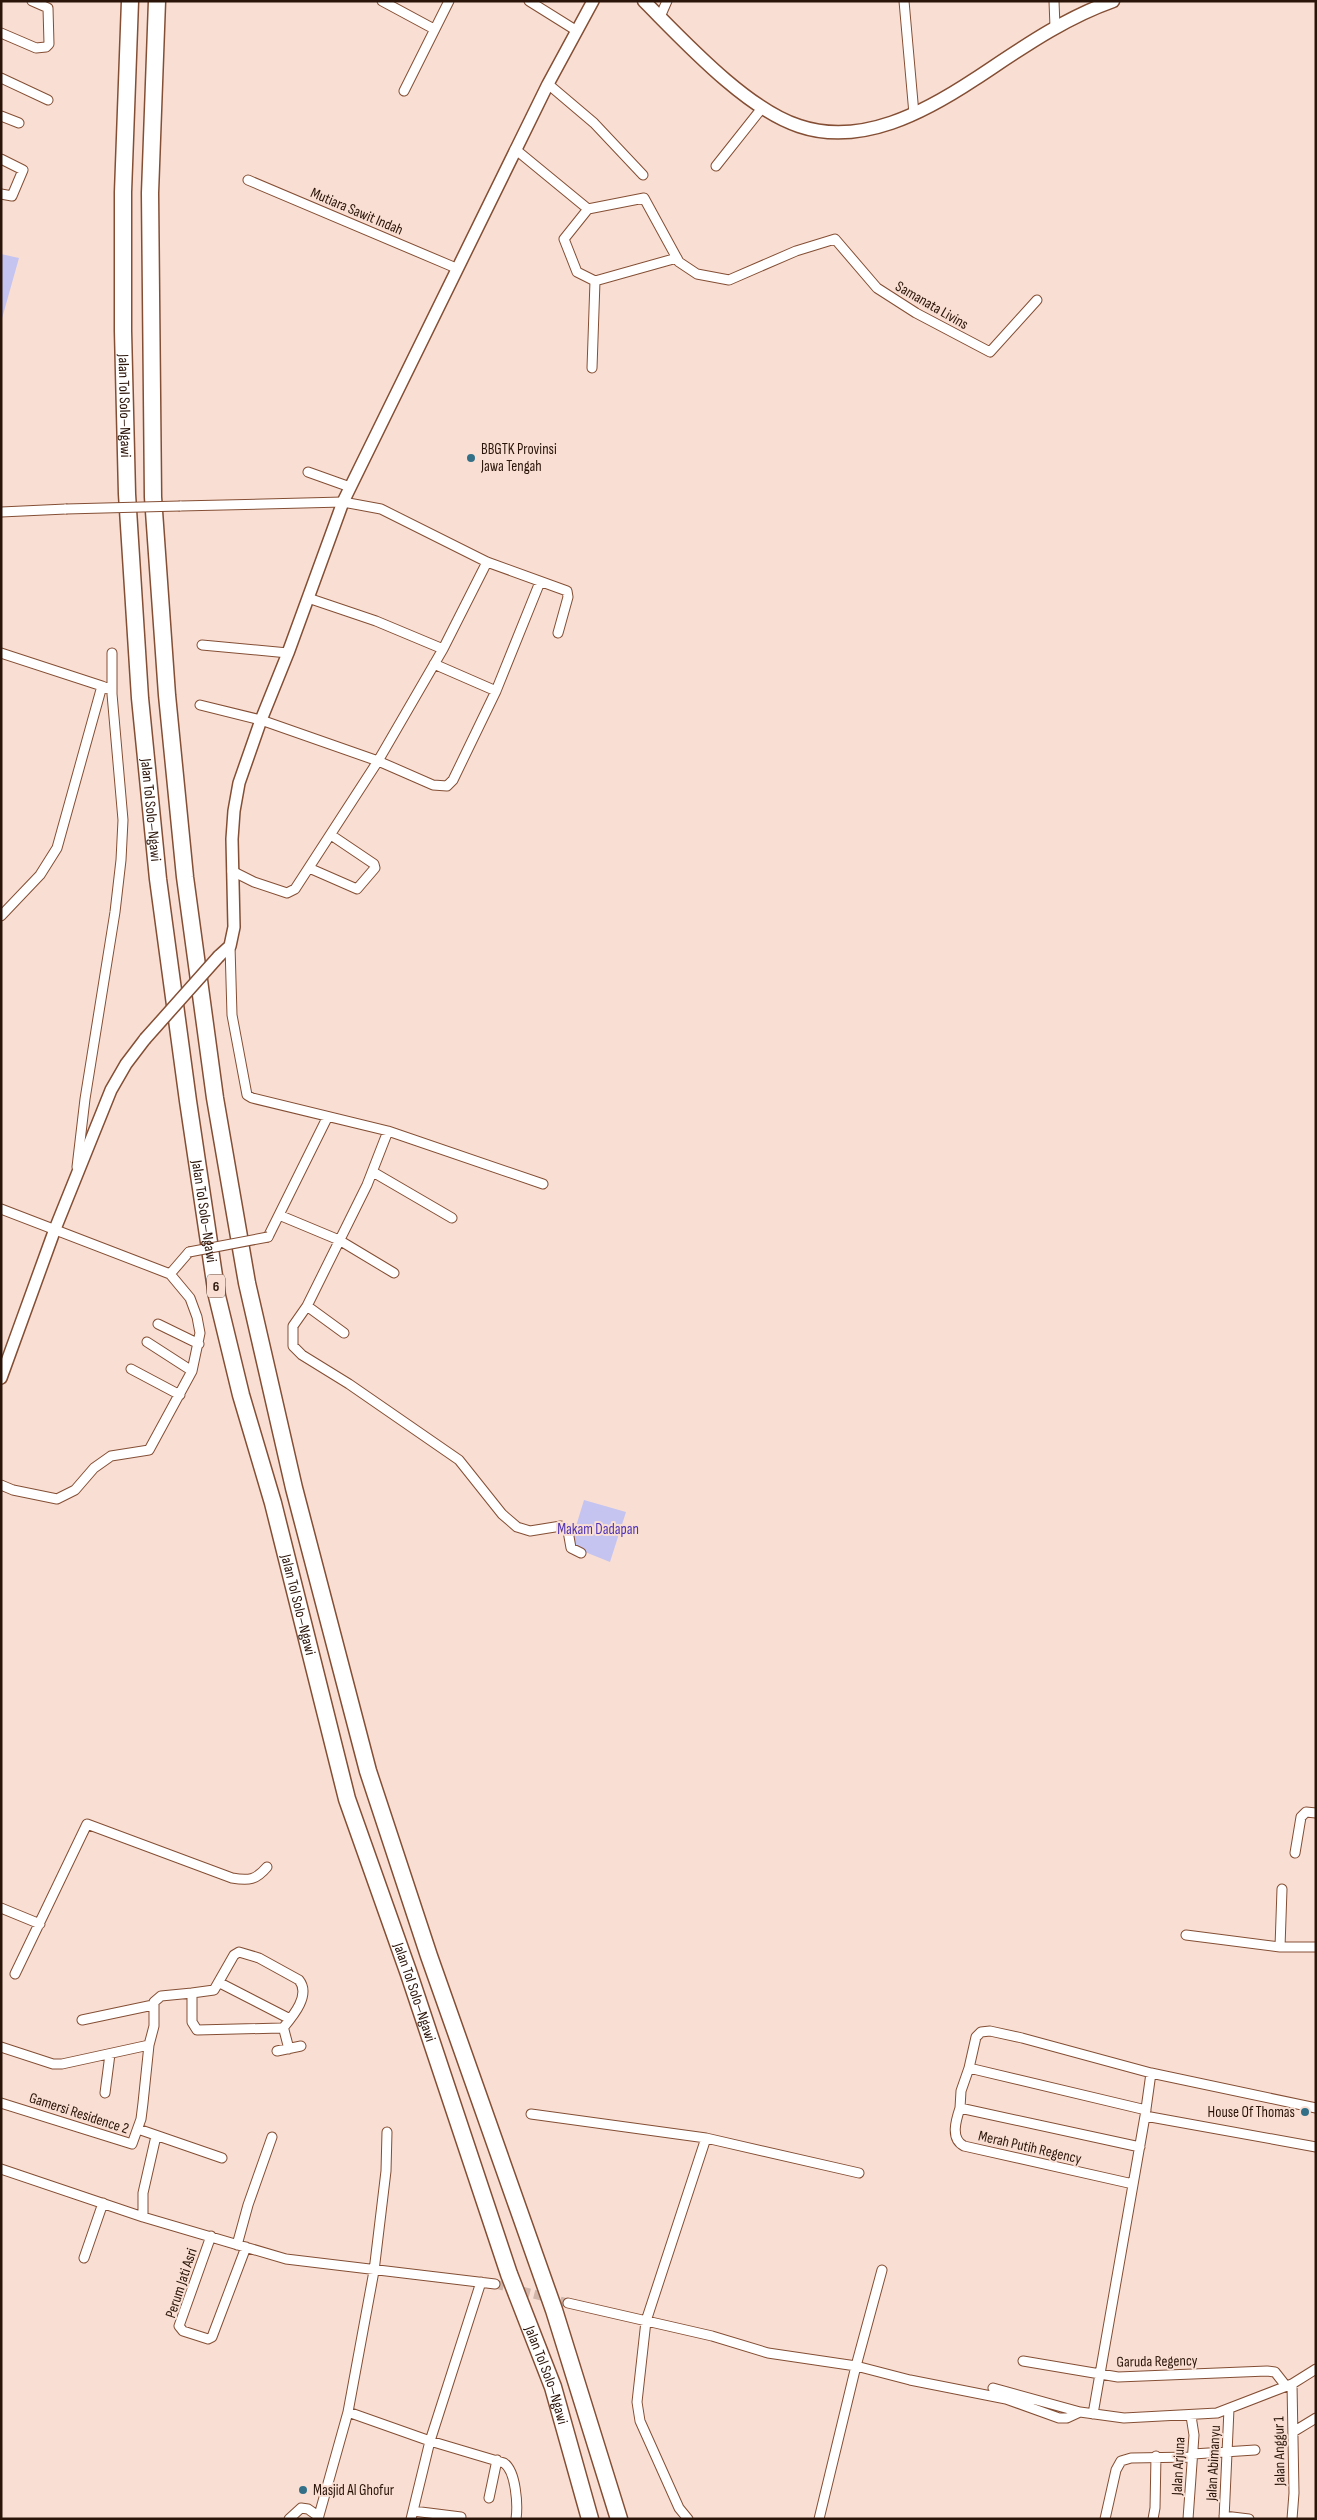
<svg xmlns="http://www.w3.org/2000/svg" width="1317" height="2520" viewBox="0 0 1317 2520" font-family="'Sofia Sans Condensed',sans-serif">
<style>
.green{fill:#c5c4f1}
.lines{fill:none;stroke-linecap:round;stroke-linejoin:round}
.minor-tunnel{stroke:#d0b6ab;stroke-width:9;stroke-dasharray:9 4.5;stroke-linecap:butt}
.minor-casing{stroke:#844e34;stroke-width:11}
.tertiary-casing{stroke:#844e34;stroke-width:14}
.secondary-casing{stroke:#844e34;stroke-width:15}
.motorway-casing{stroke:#844e34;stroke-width:19}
.minor{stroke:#fff;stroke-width:9}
.tertiary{stroke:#fff;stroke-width:11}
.secondary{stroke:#fff;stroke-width:12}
.motorway{stroke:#fff;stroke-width:16}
.minor-bridge-casing{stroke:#844e34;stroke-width:11;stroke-linecap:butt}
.tertiary-bridge-casing{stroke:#844e34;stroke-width:14;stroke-linecap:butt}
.minor-bridge{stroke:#fff;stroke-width:9}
.tertiary-bridge{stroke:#fff;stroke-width:11}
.poi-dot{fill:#337087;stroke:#f9dfd3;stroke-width:2}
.labels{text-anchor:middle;stroke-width:4;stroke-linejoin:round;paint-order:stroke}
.shield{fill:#f9dfd3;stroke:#685146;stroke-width:1}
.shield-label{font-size:14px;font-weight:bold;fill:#2a1409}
.street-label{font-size:15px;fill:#2a1409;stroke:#f9dfd3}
.poi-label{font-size:15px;fill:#2a1409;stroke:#f9dfd3;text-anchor:start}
.park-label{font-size:15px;fill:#4f33b4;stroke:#f9dfd3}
</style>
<rect width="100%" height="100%" fill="#f9dfd3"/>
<!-- green -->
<path class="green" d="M1,254L19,258L1,322Z
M584,1500L626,1512L610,1562L570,1546Z"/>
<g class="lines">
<!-- minor-tunnel -->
<path class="minor-tunnel" d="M495,2284L568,2303"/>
<!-- minor casing -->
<g class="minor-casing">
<path id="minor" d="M382,1L434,29
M529,1L577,31
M904,1L914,114
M1054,1L1055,27
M660,17L667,1
M1,33L36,48L46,47L49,44L48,8L32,1
M1,78L48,100
M548,84L594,123L643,175
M404,91L449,1
M1,116L19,123
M515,149L588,209L644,198L679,262L697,274L729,280L796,251L835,239L877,288L916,313L990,352L1037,300
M1,159L23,170L12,196L1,194
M716,166L762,108
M248,180L456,268
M588,209L564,239L577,272L595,281L592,368
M595,281L677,258
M308,472L350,487
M180,506L343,502L381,509L487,562L567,591L568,597L558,633
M1,512L66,509
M308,598L376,621L443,649
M202,645L288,653
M1,653L102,686L112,690V694L123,820L121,860L115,912L85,1099L77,1167
M434,664L496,691
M112,690V653
M200,705L261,720L378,761L433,785L447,786L453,780L496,691L540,582
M309,868L357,889L375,868L374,864L331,835
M232,871L254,882L287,893L295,889L378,761L443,649L487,562
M1,916L40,875L57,848L102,686
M230,946L232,1015L247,1095L252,1098L388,1131L543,1184
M388,1131L367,1185L307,1306L293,1326V1346L302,1355L349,1384L459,1460L502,1514L517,1527L530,1531L561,1526L568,1531L571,1548L581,1553
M373,1172L452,1218
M1,1209L170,1274L190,1298L197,1317L200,1333L192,1371L149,1450L111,1456L94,1468L75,1490L57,1499L13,1490L1,1485
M279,1215L339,1240L394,1273
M268,1237L327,1118
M170,1274L189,1252
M307,1306L344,1333
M158,1324L199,1344
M147,1342L192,1371
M131,1369L180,1395
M1295,1853L1301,1817L1306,1812L1316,1813
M1,1908L40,1924
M1186,1935L1280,1947H1316
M1280,1947L1282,1889
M15,1974L87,1824L232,1878C249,1881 256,1880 267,1867
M220,1983L290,2019
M192,1993L214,1990L234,1955L239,1952L259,1958L299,1980C311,1995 293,2016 283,2028
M82,2020L153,2005
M1,2047L53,2064H62L149,2045
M277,2051L301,2046
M1151,2073L1145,2116L1316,2147
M105,2093L110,2054
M1,2103L132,2144L141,2119L143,2103L149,2045L154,2026V2002L161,1996L192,1993V2022L197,2030L281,2028L284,2030L289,2049
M960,2108L961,2091L969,2068
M1146,2110L969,2068L976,2037L981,2032L990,2031L1022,2038L1151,2073L1316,2108
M531,2114L706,2138L859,2173
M138,2129L222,2158
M1,2169L143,2217L286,2259L495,2284
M1133,2184L964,2146C950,2139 956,2120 960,2108L1140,2147
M143,2217V2193L156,2136
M211,2236L179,2326L183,2331L208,2339L212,2337L246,2247
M237,2245L248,2205L272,2137
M84,2258L103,2203
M568,2303L712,2336L768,2353L856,2366L910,2380L1006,2399L1059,2418H1067L1080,2412L1124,2418L1217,2413L1292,2384L1316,2369
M1023,2361L1118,2377L1267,2371L1275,2372L1286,2386
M993,2388L1080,2412
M348,2412L430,2441L504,2463C516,2471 518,2505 516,2519
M1093,2414L1145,2116
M1293,2432L1316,2418
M1193,2454L1255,2450
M489,2498L497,2460
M413,2511L461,2517
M1224,2516L1249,2519
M289,2519L301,2508L308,2509L318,2516
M318,2519L348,2412L374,2271L386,2171L387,2132
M411,2519L430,2441L481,2282
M688,2519L679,2508L640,2421L637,2402L646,2321L706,2138
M819,2519L856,2366L882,2270
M1105,2519L1116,2470L1121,2461L1131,2458L1192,2457
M1153,2519L1155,2508L1156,2456
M1188,2519L1194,2435L1191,2416
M1224,2519L1229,2409
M1292,2519L1294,2493L1292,2384"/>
</g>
<!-- tertiary casing -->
<g class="tertiary-casing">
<path id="tertiary" d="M219,956L230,946L234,927L232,839L234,811L239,783L261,720L288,653L343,502L548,84L593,1
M1,1378L55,1229L111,1090L126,1064L145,1039"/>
</g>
<!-- secondary casing -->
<g class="secondary-casing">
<path id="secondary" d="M644,1C683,40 746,109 799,126C861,147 925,112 975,79C1019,50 1062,19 1113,1"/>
</g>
<!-- motorway casing -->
<g class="motorway-casing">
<g id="motorway">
<path id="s1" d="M130,1L123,192V331L127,494L140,698L158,879L188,1101L217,1296L241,1395L273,1503L347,1799L409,1974L509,2274L553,2387L590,2519"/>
<path d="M157,1L150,193L153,497L167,695L185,877L215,1098L247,1283L294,1488L368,1771L429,1956L554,2310L619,2519"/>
</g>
</g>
<!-- minor -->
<use href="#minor" class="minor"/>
<!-- tertiary -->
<use href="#tertiary" class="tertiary"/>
<!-- secondary -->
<use href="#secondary" class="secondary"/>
<!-- motorway -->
<use href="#motorway" class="motorway"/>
<!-- minor-bridge casing -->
<g class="minor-bridge-casing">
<path id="minor-bridge" d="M66,509L180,506
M189,1252L268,1237"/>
</g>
<!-- tertiary-bridge casing -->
<g class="tertiary-bridge-casing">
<path id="tertiary-bridge" d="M145,1039L219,956"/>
</g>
<!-- minor-bridge -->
<use href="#minor-bridge" class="minor-bridge"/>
<!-- tertiary-bridge -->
<use href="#tertiary-bridge" class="tertiary-bridge"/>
</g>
<!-- markers -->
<g class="poi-dot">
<circle cx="471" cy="458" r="5"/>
<circle cx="1305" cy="2112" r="5"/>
<circle cx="303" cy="2490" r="5"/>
</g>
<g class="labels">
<!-- shield labels -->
<rect class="shield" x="207" y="1274.5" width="18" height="23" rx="4"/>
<g class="shield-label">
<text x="216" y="1291">6</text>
</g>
<!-- street labels -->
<g class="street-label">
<text transform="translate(357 211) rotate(23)" y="5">Mutiara Sawit Indah</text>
<text transform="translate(932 305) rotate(30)" y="5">Samanata Livins</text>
<text dy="5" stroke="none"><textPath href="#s1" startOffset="405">Jalan Tol Solo–Ngawi</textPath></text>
<text dy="5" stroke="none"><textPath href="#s1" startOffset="810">Jalan Tol Solo–Ngawi</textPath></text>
<text dy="5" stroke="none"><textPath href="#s1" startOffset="1215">Jalan Tol Solo–Ngawi</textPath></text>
<text dy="5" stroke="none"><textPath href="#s1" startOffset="1620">Jalan Tol Solo–Ngawi</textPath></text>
<text dy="5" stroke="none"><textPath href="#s1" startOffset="2025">Jalan Tol Solo–Ngawi</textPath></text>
<text transform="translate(79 2113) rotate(18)" y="5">Gamersi Residence 2</text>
<text transform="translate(1030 2147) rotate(13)" y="5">Merah Putih Regency</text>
<text transform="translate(181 2283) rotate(-72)" y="5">Perum Jati Asri</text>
<text transform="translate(1157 2361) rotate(-1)" y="5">Garuda Regency</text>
<text dy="5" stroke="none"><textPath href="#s1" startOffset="2430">Jalan Tol Solo–Ngawi</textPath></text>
<text transform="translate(1279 2451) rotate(-91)" y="5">Jalan Anggur 1</text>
<text transform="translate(1213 2463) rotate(-87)" y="5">Jalan Abimanyu</text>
<text transform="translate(1178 2466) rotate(-87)" y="5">Jalan Arjuna</text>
</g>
<!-- poi labels -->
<g class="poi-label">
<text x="481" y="454">BBGTK Provinsi<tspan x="481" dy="17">Jawa Tengah</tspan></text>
<text x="1295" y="2117" text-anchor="end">House Of Thomas</text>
<text x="313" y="2495">Masjid Al Ghofur</text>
</g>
<!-- park labels -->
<g class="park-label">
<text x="598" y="1534">Makam Dadapan</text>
</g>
</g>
<!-- border -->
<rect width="1317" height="2520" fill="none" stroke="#2a1409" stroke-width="5"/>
</svg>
